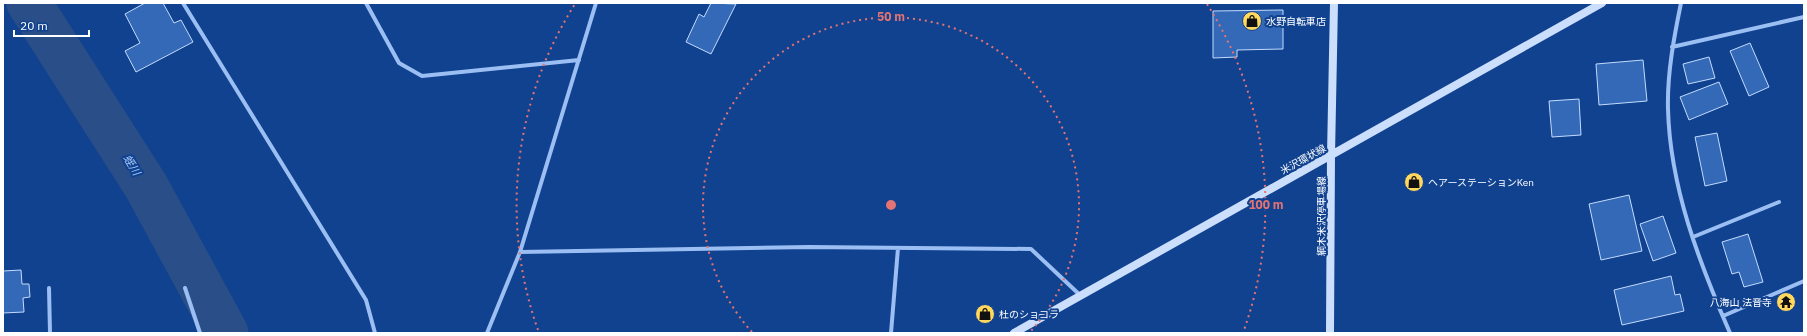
<svg xmlns="http://www.w3.org/2000/svg" width="1807" height="336" viewBox="0 0 1807 336" font-family="'IBM Plex Sans','Noto Sans JP',sans-serif">
<style>
.lines{fill:none;stroke-linecap:round;stroke-linejoin:round}
.stream{stroke:#8db9f6;stroke-width:8}
.river{stroke:#2a4e88;stroke-width:45}
.building{fill:#3469b8;stroke:#c3dbfd}
.street{stroke:#9cbff3;stroke-width:4}
.secondary{stroke:#cbdefc;stroke-width:8}
.ring{fill:none;stroke:#e47373;stroke-width:2;stroke-dasharray:2 4}
.labels{text-anchor:middle;stroke-width:4;stroke-linejoin:round;paint-order:stroke}
.poi-label{font-size:10px;fill:#fff;stroke:#114290;text-anchor:start}
.street-label{font-size:10px;fill:#fff;stroke:#114290}
.water-label{font-size:11px;font-style:italic;fill:#a8c9fa;stroke:#114290}
.centre{fill:#e47373;stroke:#114290;stroke-width:2}
.ring-label{font-size:12px;text-anchor:middle;font-weight:bold;fill:#e47373;stroke:#114290;stroke-width:4;stroke-linejoin:round;paint-order:stroke}
</style>
<rect width="100%" height="100%" fill="#114290"/>
<g class="lines">
<!-- stream -->
<path class="stream" d="M225,332L228,333"/>
<!-- river -->
<path class="river" d="M29,3L146,186L226,333"/>
</g>
<!-- building -->
<path class="building" d="M145,3H163L174,23L181,20L193,42L136,72L125,51L140,43L125,14Z
M711,3L736,4L711,54L686,42L699,14L704,17Z
M1283,10V49L1237,50V57L1213,58V11Z
M1750,43L1769,87L1749,96L1730,51Z
M1709,57L1715,78L1688,84L1683,64Z
M1643,60L1647,101L1599,105L1596,64Z
M1719,82L1728,104L1689,120L1680,97Z
M1579,99L1581,135L1552,137L1549,101Z
M1717,133L1727,181L1705,186L1695,137Z
M1629,195L1642,251L1601,260L1589,204Z
M1663,216L1676,253L1653,261L1640,224Z
M1748,234L1763,282L1744,287L1739,272L1732,274L1722,242Z
M21,270L22,284H29L30,297L23,298L24,312L3,313V271Z
M1671,276L1675,295L1680,294L1684,311L1622,325L1614,290Z"/>
<g class="lines">
<!-- street -->
<path class="street" d="M183,3L366,300L375,333
M366,3L399,63L422,76L579,60
M1681,3C1674,37 1667,74 1668,109C1670,187 1699,262 1730,333
M1672,47L1804,17
M1693,237L1779,202
M520,252L809,247L1031,249L1081,296
M49,288L50,333
M185,288L200,333
M1723,316L1804,281
M487,333L520,252L596,3
M891,333L898,248"/>
<!-- secondary -->
<path class="secondary" d="M1014,333L1602,3
M1330,333L1331,155L1334,3"/>
</g>
<!-- distance rings -->
<g class="ring">
<path d="M752 332A188 188 0 1 1 1030 332"/>
<path d="M538 330A375 375 0 0 1 575 4M1207 4A375 375 0 0 1 1244 330"/>
</g>
<!-- icons -->
<defs>
<g id="shop-disc" transform="scale(1)"><circle r="9.5" fill="#ffd85d" stroke="#114290"/><path d="M-5-2.5h2.3a2.7 3.5 0 0 1 5.4 0H5L5.5 6h-11ZM-1.5-2.5h3a1.5 2.3 0 0 0-3 0Z" fill="#111"/></g>
<g id="temple-disc" transform="scale(1)"><circle r="9.5" fill="#ffd85d" stroke="#114290"/><path d="M0-6L5-2H3V0L6.5 2.5H4V6H1.5V3h-3V6H-4V2.5H-6.5L-3 0V-2H-5Z" fill="#111"/></g>
</defs>
<g fill-rule="evenodd">
<use href="#shop-disc" x="1252" y="21"/>
<use href="#shop-disc" x="1414" y="182"/>
<use href="#temple-disc" x="1786" y="302"/>
<use href="#shop-disc" x="985" y="314"/>
</g>
<g class="labels">
<!-- poi labels -->
<g class="poi-label">
<text x="1266" y="25">水野自転車店</text>
<text x="1428" y="186">ヘアーステーションKen</text>
<text x="1772" y="306" text-anchor="end">八海山 法音寺</text>
<text x="999" y="318">杜のショコラ</text>
</g>
<!-- street labels -->
<g class="street-label">
<text transform="translate(1303 159) rotate(-29)" y="4">米沢環状線</text>
<text transform="translate(1321 216) rotate(-90)" y="4">綱木米沢停車場線</text>
</g>
<!-- water labels -->
<g class="water-label">
<text transform="translate(132 165) rotate(58)" y="4">蛭川</text>
</g>
</g>
<circle cx="891" cy="205" r="6" class="centre"/>
<g class="ring-label">
<text x="891" y="21">50 m</text>
<text x="1266" y="209">100 m</text>
</g>
<!-- border -->
<rect width="1807" height="336" fill="none" stroke="#ffffff" stroke-width="8"/>
<!-- scale -->
<path d="M14 30v6h75v-6" fill="none" stroke="#ffffff" stroke-width="2"/>
<text x="20" y="30" font-size="12" fill="#ffffff" stroke="#114290" stroke-width="3" paint-order="stroke">20 m</text>
</svg>
